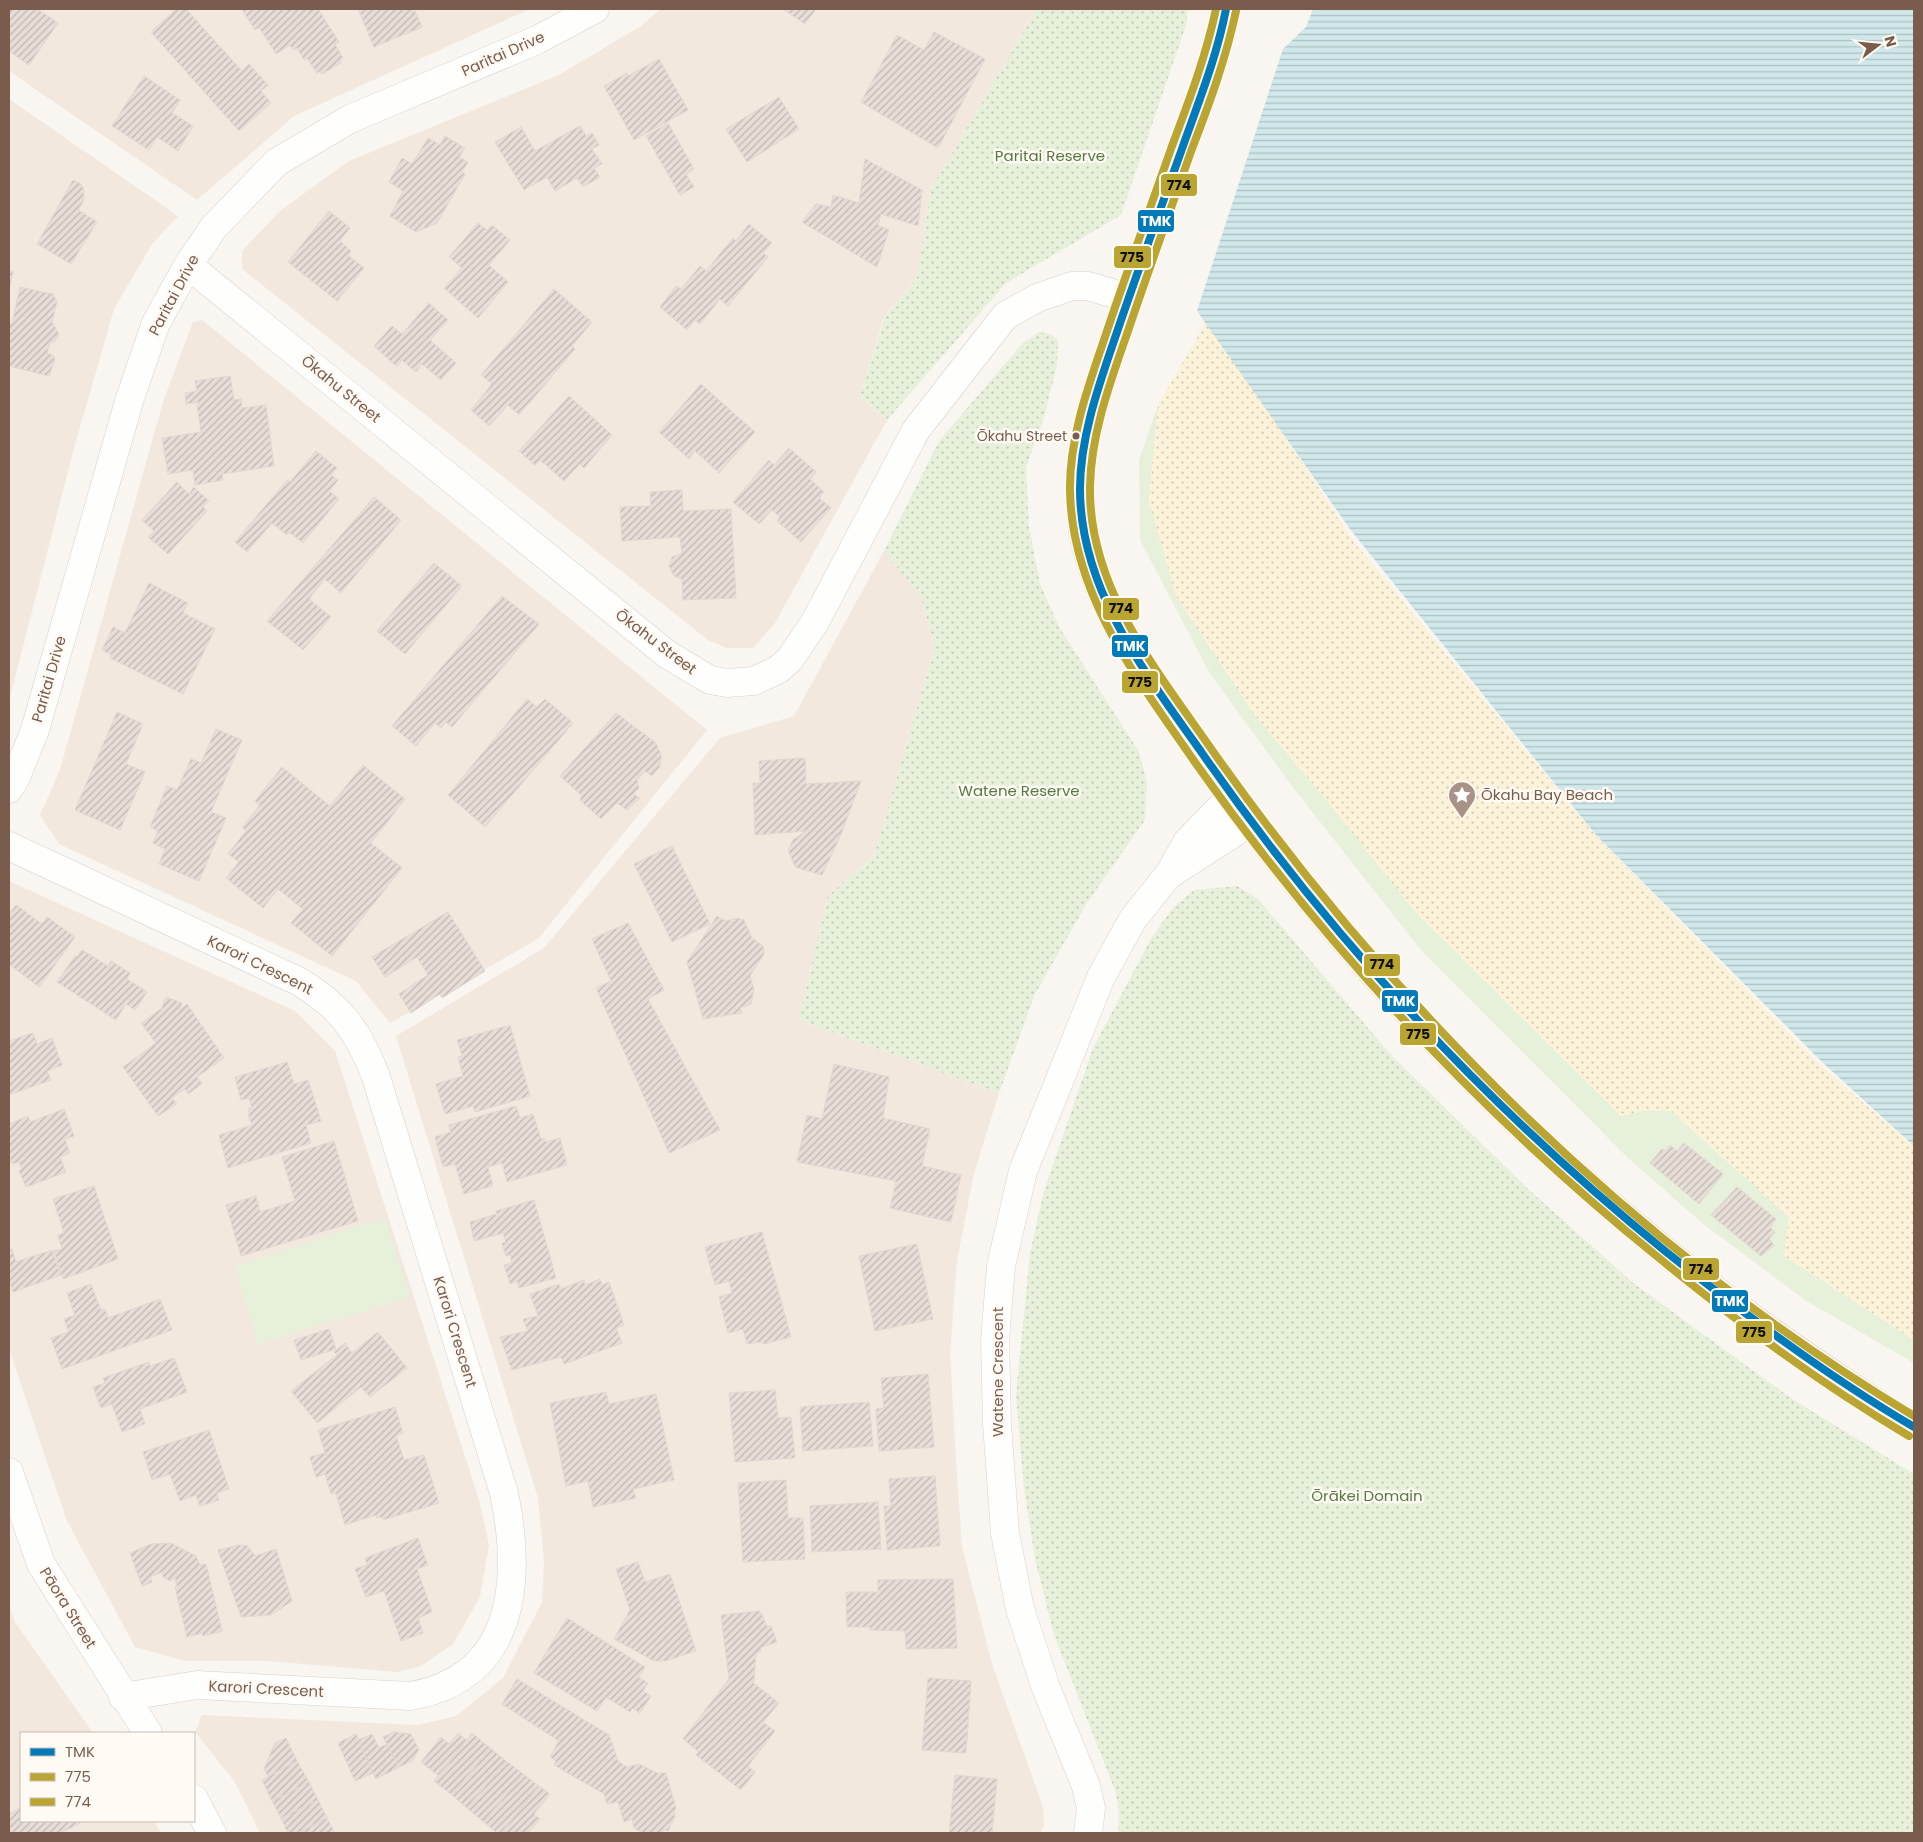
<svg xmlns="http://www.w3.org/2000/svg" width="1923" height="1842" viewBox="0 0 1923 1842" font-family="Poppins,sans-serif">
<style>
.residential{fill:#f2e8de}
.grass{fill:#e7f0db}
.sand{fill:url(#sand-dots)}
.park{fill:url(#park-dots)}
.water{fill:url(#water-rules)}
.building{fill:url(#building-hatch);stroke:#e2d8d2}
.lines{fill:none;stroke-linecap:round;stroke-linejoin:round}
.street-casing{stroke:#d7d1cb;stroke-width:29}
.secondary-casing{stroke:#d9d2cb;stroke-width:29}
.primary-casing{stroke:#dad1cc;stroke-width:29}
.street{stroke:#fefefd;stroke-width:28}
.secondary{stroke:#fefefd;stroke-width:28}
.primary{stroke:#f3eee8;stroke-width:28}
.bus-1-casing{stroke:#fffaf3;stroke-width:11}
.bus-2-casing{stroke:#fffaf3;stroke-width:11}
.bus-3-casing{stroke:#fffaf3;stroke-width:11}
.bus-1{stroke:#007ab8;stroke-width:8}
.bus-2{stroke:#bba532;stroke-width:8}
.bus-3{stroke:#bba532;stroke-width:8}
.bus-dot{fill:#7a5c4d;stroke:#fffaf3;stroke-width:2}
.labels{text-anchor:middle;stroke-width:5;stroke-linejoin:round;paint-order:stroke}
.bus-label{font-size:14px;fill:#7a5c4d;stroke:#fffaf3;text-anchor:end}
.street-label{font-size:15px;fill:#7a5c4d;stroke:#fffaf3}
.park-label{font-size:15px;fill:#537a41;stroke:#fffaf3}
.poi-label{font-size:15px;fill:#7a5c4d;stroke:#fffaf3;text-anchor:start}
.line-badge{stroke:#fffaf3;stroke-width:2}
.badge-label{font-size:14px;text-anchor:middle;font-weight:bold;fill:#fff}
.pale-badge-label{font-size:14px;text-anchor:middle;font-weight:bold;fill:#111}
</style>
<defs>
<pattern id="sand-dots" width="8" height="8" patternUnits="userSpaceOnUse" patternTransform="scale(1.25)"><rect width="8" height="8" fill="#fbf2d9"/><path d="M2 2h.1M6 6h.1" fill="none" stroke="#d0c7b2" stroke-width="1.8" stroke-linecap="round"/></pattern>
<pattern id="park-dots" width="8" height="8" patternUnits="userSpaceOnUse" patternTransform="scale(1.25)"><rect width="8" height="8" fill="#e7f0db"/><path d="M2 2h.1M6 6h.1" fill="none" stroke="#c0c6b4" stroke-width="1.8" stroke-linecap="round"/></pattern>
<pattern id="water-rules" width="6" height="5" patternUnits="userSpaceOnUse" patternTransform="scale(1.25)"><rect width="6" height="5" fill="#d0e8ea"/><path d="M0 2.5h6" fill="none" stroke="#aebfc0"/></pattern>
<pattern id="building-hatch" width="6" height="6" patternUnits="userSpaceOnUse" patternTransform="scale(1.25)"><rect width="6" height="6" fill="#e6ded7"/><path d="M-1 1l2-2M0 6l6-6M5 7l2-2" fill="none" stroke="#bfb7b1"/></pattern>
</defs>
<rect width="100%" height="100%" fill="#f9f5f0"/>
<!-- residential -->
<path class="residential" d="M9,9H530L294,116L197,200L9,71Z
M661,9H1037L931,189L917,278L884,317L860,396L887,420L775,623L753,648H727L708,640L242,269V251L280,211L349,161L559,75L641,26Z
M9,99L178,216L152,244L114,309L74,448L9,701Z
M202,320L707,730L538,939L390,1023L356,981L59,844L40,815L60,770L163,402L193,322Z
M884,551L921,597L935,647L874,855L828,896L799,1020L999,1093L974,1173L957,1261L950,1354L956,1460L962,1547L993,1667L1043,1807L1044,1825L1040,1833H260L235,1782L195,1732L202,1715L418,1725L456,1716L503,1678L542,1602L544,1560L538,1498L396,1036L544,948L720,738L794,716Z
M9,881L295,1011L335,1051L479,1500L489,1545L480,1597L453,1644L421,1666L398,1672L268,1661H185L135,1647L67,1521L9,1349Z
M9,1605L15,1622L93,1733H21V1821H154L161,1833H9Z"/>
<!-- grass -->
<path class="grass" d="M1158,405L1149,501L1253,713L1328,802L1621,1116L1648,1110L1671,1111L1789,1217L1784,1256L1914,1340V1363L1805,1300L1702,1223L1628,1158L1421,950L1291,785L1209,672L1140,540L1139,460Z
M385,1218L410,1297L258,1344L234,1266Z"/>
<!-- sand -->
<path class="sand" d="M1208,319L1354,542L1596,836L1818,1063L1914,1147V1340L1784,1256L1789,1217L1671,1111L1648,1110L1621,1116L1415,912L1328,802L1253,713L1176,596L1149,501L1158,405Z"/>
<!-- park -->
<path class="park" d="M1037,9H1187V22L1121,215L1006,283L887,420L860,396L885,317L917,278L931,189Z
M1039,332L1050,334L1058,340L1057,365L1044,417L1026,468L1029,527L1040,584L1059,627L1139,752L1147,782L1145,820L1087,903L1035,994L999,1093L799,1020L828,896L874,855L935,647L921,597L884,551L939,441L1022,344Z
M1237,886L1258,899L1392,1056L1528,1189L1633,1283L1792,1399L1914,1474V1833H1118L1119,1813L1116,1793L1054,1635L1035,1559L1024,1488L1016,1395L1030,1253L1044,1191L1093,1048L1152,937L1173,908L1194,890Z"/>
<!-- water -->
<path class="water" d="M1313,9H1914V1146L1822,1062L1596,835L1350,529L1197,311L1283,49L1306,27Z"/>
<!-- building -->
<path class="building" d="M9,9H37L58,23L29,65L9,51Z
M176,9H186L242,71L249,64L268,85L261,91L271,103L239,131L151,32Z
M242,9H318L339,42L335,44L343,58L340,60L341,63L322,74L320,71L317,73L307,58L304,60L297,48L293,50L290,45L276,54L259,27L255,30Z
M358,9H414L422,27L374,47Z
M783,9H816L805,24Z
M934,32L985,59L938,148L861,102L897,35L924,50Z
M659,59L688,110L634,140L604,86L627,73L628,76Z
M144,76L180,100L172,113L193,126L178,151L157,137L149,150L112,126Z
M779,97L799,129L747,162L726,129Z
M668,123L694,169L686,174L694,187L680,195L646,136Z
M580,126L586,136L592,133L599,145L592,149L602,164L594,168L600,177L583,187L577,178L555,191L547,177L524,190L495,142L521,127L535,151Z
M445,136L465,148L459,157L468,162L462,172L465,174L437,223L416,232L390,216L403,191L389,182L402,158L412,164L428,138L440,145Z
M865,159L922,190L918,226L881,214L878,225L889,230L877,267L802,222L816,204L831,207L833,195L859,203Z
M73,180L81,184L84,190L83,202L78,210L97,222L71,264L37,244Z
M329,211L350,228L340,241L351,251L348,255L364,268L337,301L288,262Z
M478,223L487,230L492,225L510,240L489,265L508,282L478,318L444,288L462,268L449,257Z
M749,224L772,243L763,253L768,257L728,306L720,299L700,324L695,320L687,330L660,307L676,286L681,289L700,266L706,271L733,238L736,241Z
M9,271L13,272L9,289Z
M20,287L53,294L57,302L52,322L59,334L55,341L50,343L47,353L53,355L55,359L49,376L9,366V323L12,324Z
M554,289L592,322L572,346L575,349L519,415L508,405L489,426L471,410L492,384L481,375Z
M429,303L448,320L430,340L456,363L441,380L422,364L416,372L402,360L397,367L374,346L392,326L402,334Z
M230,376L234,400L241,399L242,408L266,405L274,466L222,474L223,480L195,485L193,470L168,474L162,438L201,432L197,405L199,402L186,404L185,393L197,391L195,381Z
M701,384L755,432L719,473L695,451L689,459L659,432Z
M569,396L612,435L584,468L580,464L564,481L540,460L535,465L519,451Z
M789,448L816,472L810,479L824,492L819,498L831,508L801,542L777,521L780,517L772,510L759,524L733,502L769,460L774,465Z
M316,451L337,468L331,475L338,480L329,491L339,499L303,543L289,532L287,535L272,523L247,552L235,542L287,480L290,482Z
M177,482L189,494L194,487L209,501L203,507L207,511L168,554L148,537L154,531L142,520Z
M682,490L683,511L731,509L736,598L683,600L682,579L674,576L669,566L672,557L682,553L680,537L622,541L620,507L651,506L650,492Z
M374,497L401,520L341,593L325,579L309,599L331,617L303,650L267,621Z
M434,563L462,586L405,654L377,631Z
M149,583L188,603L183,613L215,629L183,694L110,658L112,655L102,650L113,627L125,633Z
M502,596L539,624L452,727L446,722L441,728L435,723L416,746L392,726Z
M527,699L537,707L545,699L573,723L485,827L448,795Z
M117,712L143,724L126,764L145,772L120,830L75,810Z
M616,713L656,743L661,755V761L659,768L652,776L645,771L637,780L639,788L633,794L640,798L627,810L617,803L601,819L580,800L582,796L560,776Z
M216,729L242,740L211,812L226,818L199,881L159,864L165,849L153,843L158,831L150,827L167,786L177,790L191,759L201,763Z
M805,758L806,784L861,781L840,837L822,875L795,867L788,850L793,840L806,831L755,835L753,783H760L759,761Z
M363,765L405,799L371,843L402,868L332,956L291,923L303,909L278,889L263,908L226,878L239,862L228,854L246,831L242,827L260,805L255,801L282,767L330,806Z
M672,846L710,924L672,942L634,864Z
M16,905L42,924L47,917L75,937L39,987L9,964V914Z
M448,912L485,971L442,998L440,994L411,1013L399,994L428,975L417,957L385,977L372,957Z
M717,916L726,921L738,918L744,920L752,938L763,946L764,954L750,976L754,990L751,1004L740,1008L742,1013L703,1019L687,962Z
M628,923L664,990L648,999L720,1130L669,1153L596,988L611,981L592,939Z
M82,950L108,966L111,961L130,973L127,979L147,992L135,1010L126,1004L116,1020L57,982L75,956L77,957Z
M166,997L182,1003L179,1010L187,1004L224,1058L197,1077L202,1084L188,1094L185,1089L172,1098L177,1104L158,1116L123,1067L156,1043L141,1023L162,1008Z
M510,1025L530,1096L475,1112L473,1106L445,1114L436,1084L463,1076L458,1057L462,1056L457,1040Z
M33,1033L37,1044L52,1038L62,1065L47,1071L51,1080L9,1095V1041Z
M287,1062L294,1084L308,1080L321,1121L306,1125L311,1143L228,1168L219,1135L253,1125L249,1119V1108H252L249,1098L241,1100L235,1077Z
M834,1064L889,1077L883,1118L930,1129L922,1166L961,1175L951,1222L890,1208L896,1181L797,1162L807,1115L822,1119Z
M516,1106L520,1118L533,1114L541,1139L544,1138L546,1142L560,1138L567,1165L507,1182L502,1163L488,1167L493,1186L464,1194L455,1164L443,1167L435,1137L451,1132L449,1125Z
M64,1109L74,1136L65,1139L70,1153L60,1157L66,1172L26,1187L19,1171L22,1169L19,1162L12,1164L9,1155V1124L28,1116L30,1122Z
M334,1141L358,1221L241,1256L226,1205L256,1196L260,1212L295,1201L282,1157Z
M1684,1143L1723,1174L1699,1204L1650,1163L1662,1149L1665,1151L1670,1145L1677,1151Z
M94,1186L118,1259L63,1279L54,1251L62,1249L58,1235L64,1233L53,1199Z
M1737,1187L1776,1219L1770,1228L1775,1232L1769,1239L1774,1245L1761,1256L1711,1215Z
M534,1200L556,1278L519,1288L517,1281L510,1284L504,1265L512,1263L510,1255L506,1256L502,1243L506,1242L503,1233L474,1241L470,1222L497,1214L496,1211Z
M762,1232L791,1337L764,1344L760,1342L747,1344L743,1329L728,1333L719,1297L732,1293L729,1281L715,1285L705,1247Z
M917,1244L933,1319L875,1331L859,1256Z
M12,1249L16,1262L52,1250L61,1275L13,1292L9,1280V1250Z
M600,1279L602,1285L609,1282L624,1325L616,1328L622,1343L564,1364L561,1357L512,1370L500,1337L528,1331L523,1319L538,1316L530,1294L559,1284L561,1289L584,1280L585,1285Z
M91,1284L101,1310L105,1309L108,1318L160,1299L172,1330L62,1369L51,1338L69,1332L64,1319L75,1315L67,1293Z
M329,1329L336,1349L301,1360L294,1340Z
M378,1332L407,1368L370,1397L361,1387L317,1423L291,1391L337,1355L334,1352L345,1343L352,1353Z
M174,1358L187,1392L140,1409L145,1424L122,1432L112,1404L101,1408L93,1387L105,1383L103,1378L149,1362L150,1366Z
M928,1374L934,1447L879,1451L876,1409L884,1408L881,1378Z
M775,1390L778,1418L791,1417L795,1458L735,1462L729,1393Z
M606,1392L609,1404L656,1394L674,1480L633,1489L636,1498L593,1507L588,1481L566,1486L550,1403Z
M869,1402L873,1446L803,1451L800,1407Z
M395,1407L403,1433L396,1435L404,1460L424,1455L439,1503L383,1520L382,1517L377,1518L376,1515L345,1525L336,1493L331,1494L325,1474L316,1477L310,1457L325,1453L318,1430Z
M209,1430L229,1489L217,1493L219,1500L200,1506L196,1495L180,1501L170,1474L152,1480L143,1452Z
M935,1476L940,1546L887,1550L884,1506H891L889,1479Z
M786,1480L788,1518H803L805,1559L743,1562L738,1483Z
M878,1502L881,1549L812,1552L810,1506Z
M418,1538L428,1565L417,1569L432,1612L418,1618L423,1633L401,1641L384,1591L366,1597L355,1569L367,1565L365,1558Z
M171,1543L196,1556L200,1565L206,1564L222,1631L203,1636L202,1633L187,1637L175,1587L177,1586L175,1578L170,1581L163,1577L162,1572L150,1577L152,1582L142,1586L130,1553L151,1544Z
M239,1545L248,1546L255,1556L276,1549L292,1601L271,1615L241,1617L218,1550Z
M638,1562L645,1582L670,1574L696,1651L665,1661H654L614,1639L630,1610L616,1569Z
M953,1579L957,1648L906,1649L905,1631L870,1630V1627H847L846,1592H878V1580Z
M760,1611L767,1626H771L777,1642L760,1648L761,1651L756,1653L754,1682H752L779,1703L763,1722L775,1731L748,1766L755,1772L741,1790L696,1755L699,1752L683,1739L729,1679L721,1615Z
M567,1618L645,1667L639,1677L648,1683L643,1691L651,1696L640,1713L632,1708L630,1712L606,1697L597,1711L534,1673Z
M928,1678L971,1681L966,1753L922,1750Z
M517,1679L609,1735L618,1761L627,1767L639,1764L657,1773H666L676,1808L674,1812L675,1817L668,1831L664,1829L662,1833H643L634,1828L632,1819L624,1822L618,1802L607,1804L604,1794L554,1765L556,1761L550,1757L559,1741L502,1704Z
M393,1732L411,1734L419,1750L412,1761L399,1767L383,1737Z
M458,1733L466,1740L439,1776L421,1762L441,1737L449,1744Z
M472,1733L490,1748L452,1795L434,1781Z
M356,1734L373,1773L355,1781L338,1743Z
M372,1734L379,1748L387,1744L399,1767L376,1779L358,1740Z
M286,1738L297,1761L268,1776L264,1769L275,1743Z
M490,1748L506,1761L467,1808L452,1795Z
M297,1761L309,1782L272,1801L262,1780Z
M506,1761L523,1774L484,1822L467,1808Z
M523,1774L539,1786L501,1833H497L484,1822Z
M955,1775L997,1779L992,1833H949Z
M309,1782L318,1800L281,1818L272,1801Z
M539,1786L550,1794L534,1814L540,1819L528,1833H501Z
M318,1800L327,1818L297,1833H288L281,1818Z
M21,1807V1821H84L61,1833H9V1814Z
M327,1818L335,1833H297Z"/>
<g class="lines">
<!-- street casing -->
<g class="street-casing">
<path id="street" d="M188,265L668,655L710,680L727,683L754,681L779,669L790,659L815,622L916,430L1005,316L1037,298L1072,286H1088L1128,298
M9,789L16,777L35,730L130,398L156,323L188,265L214,227L277,162L350,119L537,40L595,9
M9,846L298,981C340,1006 359,1031 376,1077L504,1493C522,1580 516,1678 410,1696L197,1685L123,1697
M9,1472L41,1564L148,1733
M194,1799L212,1833"/>
</g>
<!-- secondary casing -->
<g class="secondary-casing">
<path id="secondary" d="M1170,874L1249,823
M1088,1833L1091,1808L1086,1786L1046,1688L1020,1609L1005,1533L997,1424L995,1340L1001,1266L1023,1171L1101,977L1133,919L1169,874L1187,842L1230,798"/>
</g>
<!-- primary casing -->
<g class="primary-casing">
<path id="primary" d="M1226,9C1218,56 1199,101 1183,146C1159,213 1134,281 1111,349C1097,394 1081,441 1080,489C1078,583 1136,656 1186,731C1326,941 1502,1124 1700,1279C1748,1316 1796,1350 1846,1383C1869,1398 1891,1414 1914,1427"/>
</g>
<!-- street -->
<use href="#street" class="street"/>
<!-- secondary -->
<use href="#secondary" class="secondary"/>
<!-- primary -->
<use href="#primary" class="primary"/>
<!-- bus-1 casing -->
<g class="bus-1-casing">
<path id="bus-1" d="M1226,9C1217,56 1199,101 1183,146C1161,208 1138,270 1117,332C1100,382 1080,436 1080,489C1080,590 1146,674 1202,753C1332,940 1488,1107 1665,1251C1744,1314 1827,1376 1914,1427"/>
</g>
<!-- bus-2 casing -->
<g class="bus-2-casing">
<path id="bus-2" d="M1216,9C1206,56 1189,101 1172,146C1150,209 1127,271 1106,334C1089,384 1069,438 1070,491C1072,594 1136,677 1192,758C1324,946 1480,1113 1659,1258C1737,1322 1821,1384 1909,1436"/>
</g>
<!-- bus-3 casing -->
<g class="bus-3-casing">
<path id="bus-3" d="M1236,11C1226,58 1210,102 1193,146C1171,208 1149,269 1128,331C1111,380 1091,433 1090,486C1088,583 1152,665 1205,740C1392,1008 1633,1247 1914,1416"/>
</g>
<!-- bus-1 -->
<use href="#bus-1" class="bus-1"/>
<!-- bus-2 -->
<use href="#bus-2" class="bus-2"/>
<!-- bus-3 -->
<use href="#bus-3" class="bus-3"/>
</g>
<!-- icons -->
<defs>
<g id="sight-pin" transform="scale(1.4375)"><path d="M0 17L-7.5 6A9.5 9.5 0 1 1 7.5 6Z" fill="#a69286" stroke="#fffaf3"/><path d="M0-6L1.8-2.2L6-1.7L2.9 1.2L3.7 5.4L0 3.3L-3.7 5.4L-2.9 1.2L-6-1.7L-1.8-2.2Z" fill="#fff"/></g>
</defs>
<g fill-rule="evenodd">
<use href="#sight-pin" x="1462" y="795"/>
</g>
<!-- markers -->
<circle class="bus-dot" cx="1076" cy="436" r="4.5"/>
<g class="labels">
<!-- bus labels -->
<g class="bus-label">
<text x="1067" y="441">Ōkahu Street</text>
</g>
<!-- street labels -->
<g class="street-label">
<text transform="translate(503 54) rotate(-24)" y="5">Paritai Drive</text>
<text transform="translate(174 295) rotate(-62)" y="5">Paritai Drive</text>
<text transform="translate(341 389) rotate(39)" y="5">Ōkahu Street</text>
<text transform="translate(656 642) rotate(37)" y="5">Ōkahu Street</text>
<text transform="translate(49 679) rotate(-74)" y="5">Paritai Drive</text>
<text transform="translate(260 965) rotate(26)" y="5">Karori Crescent</text>
<text transform="translate(455 1332) rotate(73)" y="5">Karori Crescent</text>
<text transform="translate(998 1372) rotate(-90)" y="5">Watene Crescent</text>
<text transform="translate(68 1608) rotate(58)" y="5">Pāora Street</text>
<text transform="translate(266 1689) rotate(3)" y="5">Karori Crescent</text>
</g>
<!-- park labels -->
<g class="park-label">
<text x="1050" y="161">Paritai Reserve</text>
<text x="1019" y="796">Watene Reserve</text>
<text x="1367" y="1501">Ōrākei Domain</text>
</g>
<!-- poi labels -->
<g class="poi-label">
<text x="1481" y="800">Ōkahu Bay Beach</text>
</g>
</g>
<g class="line-badge">
<rect x="1160" y="173" width="38" height="24" rx="5" fill="#bba532"/>
<rect x="1137" y="209" width="38" height="24" rx="5" fill="#007ab8"/>
<rect x="1113" y="245" width="39" height="24" rx="5" fill="#bba532"/>
<rect x="1102" y="597" width="38" height="24" rx="5" fill="#bba532"/>
<rect x="1111" y="634" width="38" height="24" rx="5" fill="#007ab8"/>
<rect x="1121" y="670" width="38" height="24" rx="5" fill="#bba532"/>
<rect x="1363" y="953" width="38" height="24" rx="5" fill="#bba532"/>
<rect x="1381" y="989" width="38" height="24" rx="5" fill="#007ab8"/>
<rect x="1399" y="1022" width="38" height="24" rx="5" fill="#bba532"/>
<rect x="1682" y="1257" width="38" height="24" rx="5" fill="#bba532"/>
<rect x="1711" y="1289" width="38" height="24" rx="5" fill="#007ab8"/>
<rect x="1735" y="1320" width="38" height="24" rx="5" fill="#bba532"/>
</g>
<g class="badge-label">
<text x="1156" y="226">TMK</text>
<text x="1130" y="651">TMK</text>
<text x="1400" y="1006">TMK</text>
<text x="1730" y="1306">TMK</text>
</g>
<g class="pale-badge-label">
<text x="1179" y="190">774</text>
<text x="1132" y="262">775</text>
<text x="1121" y="613">774</text>
<text x="1140" y="687">775</text>
<text x="1382" y="969">774</text>
<text x="1418" y="1039">775</text>
<text x="1701" y="1274">774</text>
<text x="1754" y="1337">775</text>
</g>
<!-- border -->
<rect width="1923" height="1842" fill="none" stroke="#7a5c4d" stroke-width="20"/>
<!-- legend -->
<rect x="20" y="1732" width="175" height="90" fill="#fffaf3" stroke="#cabbb1"/>
<rect x="30" y="1748" width="25" height="8" fill="#007ab8" stroke="#cabbb1"/>
<text x="65" y="1757" font-size="15" fill="#7a5c4d">TMK</text>
<rect x="30" y="1773" width="25" height="8" fill="#bba532" stroke="#cabbb1"/>
<text x="65" y="1782" font-size="15" fill="#7a5c4d">775</text>
<rect x="30" y="1798" width="25" height="8" fill="#bba532" stroke="#cabbb1"/>
<text x="65" y="1807" font-size="15" fill="#7a5c4d">774</text>
<!-- north arrow -->
<g transform="translate(1878 45) rotate(74)" stroke="#fffaf3" stroke-width="4" paint-order="stroke">
<path d="M0-4L9 19L0 12L-9 19Z" fill="#7a5c4d"/>
<text y="-8" font-size="14" font-weight="bold" text-anchor="middle" fill="#7a5c4d">N</text>
</g>
</svg>
